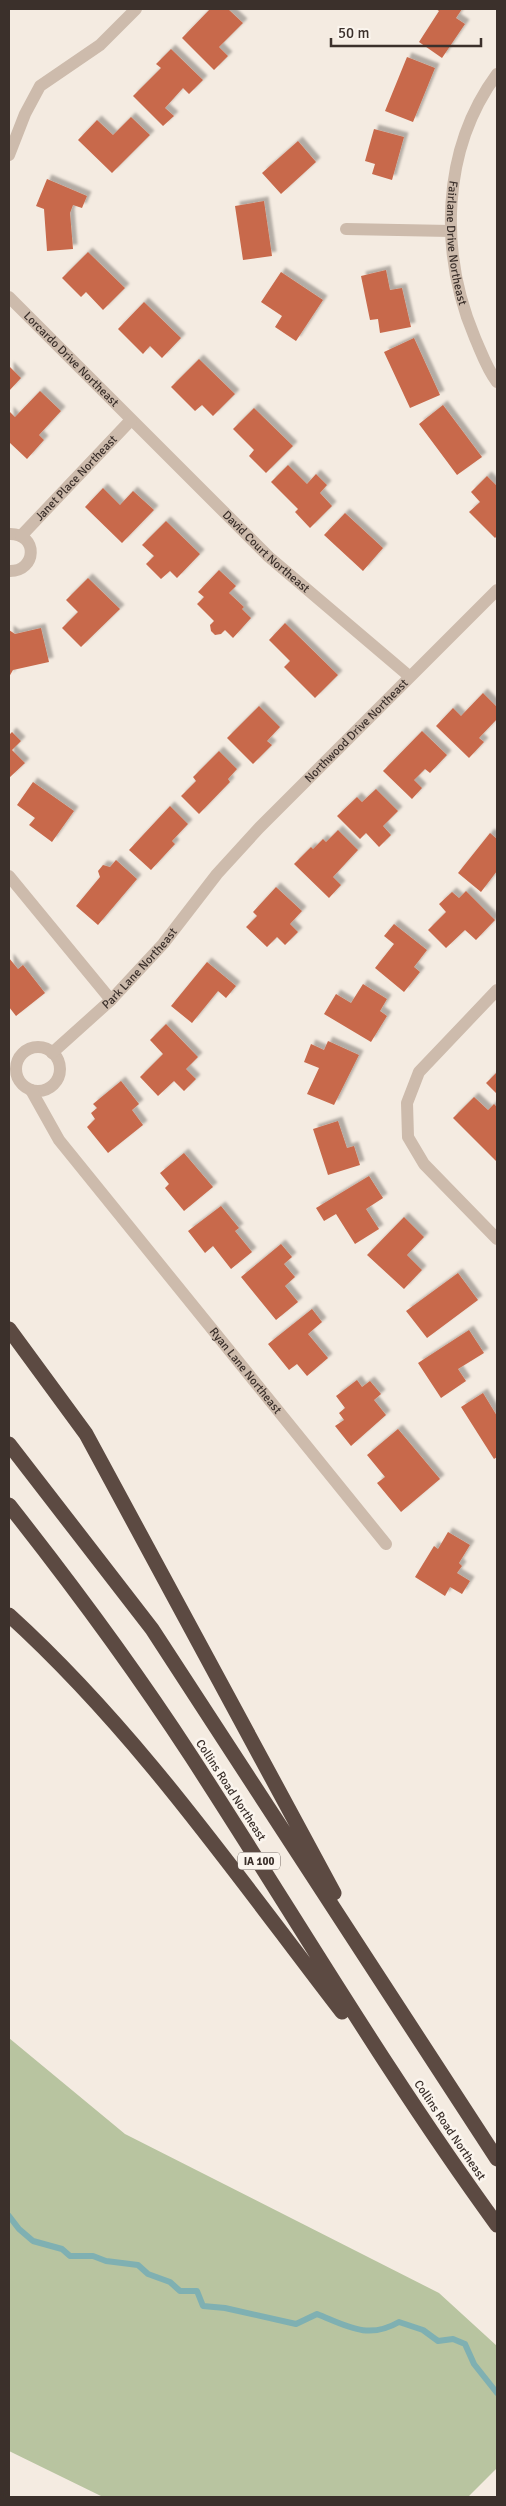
<svg xmlns="http://www.w3.org/2000/svg" width="506" height="2506" viewBox="0 0 506 2506" font-family="Signika,sans-serif">
<style>
.green{fill:#b8c4a0}
.lines{fill:none;stroke-linecap:round;stroke-linejoin:round}
.stream{stroke:#7fb0b2;stroke-width:6}
.building{fill:#c8694b;filter:url(#shadow)}
.minor{stroke:#cdbbac;stroke-width:12}
.motorway{stroke:#5c4a42;stroke-width:15}
.labels{text-anchor:middle;stroke-width:5;stroke-linejoin:round;paint-order:stroke}
.shield{fill:#fbf5ee;stroke:#756b66;stroke-width:1}
.shield-label{font-size:11px;font-weight:bold;fill:#3b302b}
.street-label{font-size:12px;fill:#3b302b;stroke:#fbf5ee}
</style>
<defs>
<filter id="shadow"><feDropShadow dx="4.5" dy="-4.5" stdDeviation="1" flood-color="#0004"/></filter>
</defs>
<rect width="100%" height="100%" fill="#f4ebe1"/>
<!-- green -->
<path class="green" d="M9,2038L125,2134L439,2293L497,2346V2468L468,2497H103L9,2451Z"/>
<g class="lines">
<!-- stream -->
<path class="stream" d="M9,2216L19,2229L33,2241L62,2249L70,2256H93L106,2261L138,2265L148,2274L170,2282L180,2291H197L203,2306L225,2308L296,2324L317,2314C347,2326 368,2340 399,2322L423,2330L438,2341L453,2339L465,2344L474,2364L497,2393"/>
</g>
<!-- building -->
<path class="building" d="M210,9H228L243,23L219,47L228,56L214,70L182,38Z
M436,9H462L456,18L465,24L442,58L419,42L439,11Z
M171,49L203,80L189,94L183,88L165,108L174,116L163,126L133,96L161,68L156,64Z
M407,57L435,68L413,122L385,111Z
M131,117L150,135L112,173L78,140L97,120L113,135Z
M374,129L404,137L392,180L372,174L375,164L365,161Z
M298,141L316,162L281,194L262,173Z
M47,179L87,196L82,208L73,205L70,213L73,249L47,251L44,209L36,206Z
M264,201L272,256L243,260L235,206Z
M88,252L125,288L103,310L86,292L81,297L62,278Z
M386,270L390,290L402,288L411,327L380,333L378,319L370,320L361,276Z
M281,272L323,300L296,341L275,327L282,316L261,302Z
M144,302L181,338L162,358L150,346L143,354L118,329Z
M414,338L440,395L410,408L384,352Z
M199,359L235,394L213,416L202,405L195,411L171,387Z
M9,366L21,378L9,391Z
M40,391L61,411L39,435L44,440L27,459L9,442V411L15,417Z
M443,405L482,457L457,475L419,424Z
M254,408L293,446L266,473L249,456L254,450L233,429Z
M288,465L307,484L316,474L327,485L320,493L332,506L310,528L295,512L298,509L271,482Z
M487,476L496,485L497,483V536L495,538L469,512L480,502L471,492Z
M103,488L120,505L133,491L154,510L122,543L85,507Z
M345,513L383,548L363,571L324,535Z
M166,521L200,554L177,578L170,571L161,579L146,564L154,556L142,545Z
M219,570L236,586L229,593L244,607L242,609L251,618L233,638L225,630L221,634L215,635L211,631L210,625L214,621L197,604L204,597L198,592Z
M88,578L120,609L81,647L62,628L78,612L66,600Z
M285,623L338,675L315,698L284,667L290,661L269,640Z
M41,628L49,662L13,670L9,677V630L15,634Z
M483,693L497,707V719L479,738L484,742L469,758L436,726L453,708L461,716Z
M259,706L280,727L267,741L272,745L253,764L227,738Z
M422,731L447,755L430,773L425,769L414,780L422,788L412,799L383,771Z
M12,732L21,741L12,750L25,763L9,778V735Z
M219,751L237,769L228,779L230,782L199,814L181,796L196,781L193,777Z
M33,782L74,811L52,842L29,825L35,818L17,805Z
M376,789L398,811L383,826L391,835L379,847L366,833L360,839L337,816L357,797L362,802Z
M170,806L188,824L172,841L175,844L151,870L129,850Z
M338,830L358,850L333,877L341,885L329,898L294,864L311,847L313,849L323,839L326,842Z
M490,833L497,839V871L481,892L458,873Z
M116,860L137,879L98,925L76,906L100,877L98,871L103,865L110,867Z
M276,887L302,911L290,924L298,932L285,945L277,937L267,947L246,927L257,916L253,912Z
M466,891L495,920L476,940L465,930L446,948L428,930L446,912L439,904L452,892L459,898Z
M394,924L427,950L414,967L420,972L404,992L375,968L394,944L384,936Z
M9,958L18,969L23,965L45,993L16,1016L9,1007Z
M207,962L236,986L226,998L218,991L192,1023L171,1006Z
M363,984L387,999L380,1011L387,1016L371,1042L324,1014L336,994L351,1003Z
M166,1024L198,1057L186,1069L196,1079L184,1091L174,1081L158,1096L140,1077L163,1054L150,1040Z
M328,1041L359,1055L334,1105L307,1094L319,1068L304,1062L311,1044L324,1050Z
M497,1072V1094L486,1083Z
M121,1081L139,1104L132,1110L143,1125L108,1153L87,1127L95,1119L91,1113L97,1108L93,1104Z
M474,1097L488,1110L494,1104L497,1107V1162L453,1118Z
M338,1121L347,1148L354,1146L360,1165L328,1175L313,1129Z
M184,1153L213,1187L184,1211L165,1188L169,1184L160,1173Z
M369,1176L383,1198L366,1209L379,1229L355,1244L336,1214L324,1221L316,1208Z
M221,1206L239,1228L235,1231L252,1252L231,1269L213,1246L205,1253L188,1231Z
M404,1217L424,1237L407,1255L422,1270L404,1289L367,1255Z
M281,1244L292,1257L284,1264L295,1277L285,1286L298,1302L276,1320L241,1277Z
M458,1273L478,1300L427,1338L406,1311Z
M312,1309L322,1322L308,1334L328,1358L307,1376L297,1364L289,1370L268,1344Z
M469,1330L484,1353L458,1369L466,1381L441,1398L418,1363Z
M357,1380L362,1387L370,1381L381,1394L374,1400L386,1415L351,1446L335,1426L344,1420L339,1413L345,1408L336,1396Z
M483,1393L497,1416V1457L494,1459L461,1407Z
M398,1429L440,1479L401,1512L377,1483L385,1477L367,1455Z
M448,1532L470,1545L459,1563L462,1566L457,1573L470,1581L462,1594L450,1587L445,1596L415,1577L434,1546L438,1549Z"/>
<g class="lines">
<!-- minor -->
<g class="minor">
<path id="s1" d="M497,74C441,150 439,253 475,338C482,354 487,369 497,382"/>
<path d="M9,155L25,114L40,86L100,45L136,9"/>
<path d="M346,229L450,231"/>
<path id="s2" d="M9,297L269,557L409,676"/>
<path d="M9,534C39,533 37,572 9,571"/>
<path id="s3" d="M21,536L131,420"/>
<path d="M9,876L111,1000"/>
<path d="M497,990L419,1072L407,1103L408,1137L424,1164L497,1239"/>
<circle cx="38" cy="1069" r="22"/>
<path id="s4" d="M52,1053L111,1000L163,944L217,874L259,828L497,590"/>
<path id="s5" d="M31,1090L59,1140L386,1544"/>
</g>
<!-- motorway -->
<path class="motorway" d="M9,1329L86,1434L334,1893
M9,1444L152,1629L497,2159
M9,1505C73,1586 135,1670 191,1756C293,1913 387,2074 497,2225
M9,1615C137,1731 237,1876 342,2012"/>
</g>
<g class="labels">
<!-- shield labels -->
<rect class="shield" x="238" y="1852.5" width="42" height="17" rx="4"/>
<g class="shield-label">
<text x="259" y="1865">IA 100</text>
</g>
<!-- street labels -->
<g class="street-label">
<text dy="4" stroke="none"><textPath href="#s1" startOffset="179">Fairlane Drive Northeast</textPath></text>
<text dy="4" stroke="none"><textPath href="#s2" startOffset="88">Lorcardo Drive Northeast</textPath></text>
<text dy="4" stroke="none"><textPath href="#s3" startOffset="80">Janet Place Northeast</textPath></text>
<text dy="4" stroke="none"><textPath href="#s2" startOffset="362">David Court Northeast</textPath></text>
<text dy="4" stroke="none"><textPath href="#s4" startOffset="444">Northwood Drive Northeast</textPath></text>
<text dy="4" stroke="none"><textPath href="#s4" startOffset="122">Park Lane Northeast</textPath></text>
<text dy="4" stroke="none"><textPath href="#s5" startOffset="354">Ryan Lane Northeast</textPath></text>
<text transform="translate(231 1790) rotate(57)" y="4">Collins Road Northeast</text>
<text transform="translate(450 2130) rotate(56)" y="4">Collins Road Northeast</text>
</g>
</g>
<!-- border -->
<rect width="506" height="2506" fill="none" stroke="#3b302b" stroke-width="20"/>
<!-- scale -->
<path d="M331 38v8h150v-8" fill="none" stroke="#3b302b" stroke-width="2.5"/>
<text x="338" y="38" font-size="15" fill="#3b302b" stroke="#fbf5ee" stroke-width="4" paint-order="stroke">50 m</text>
</svg>
